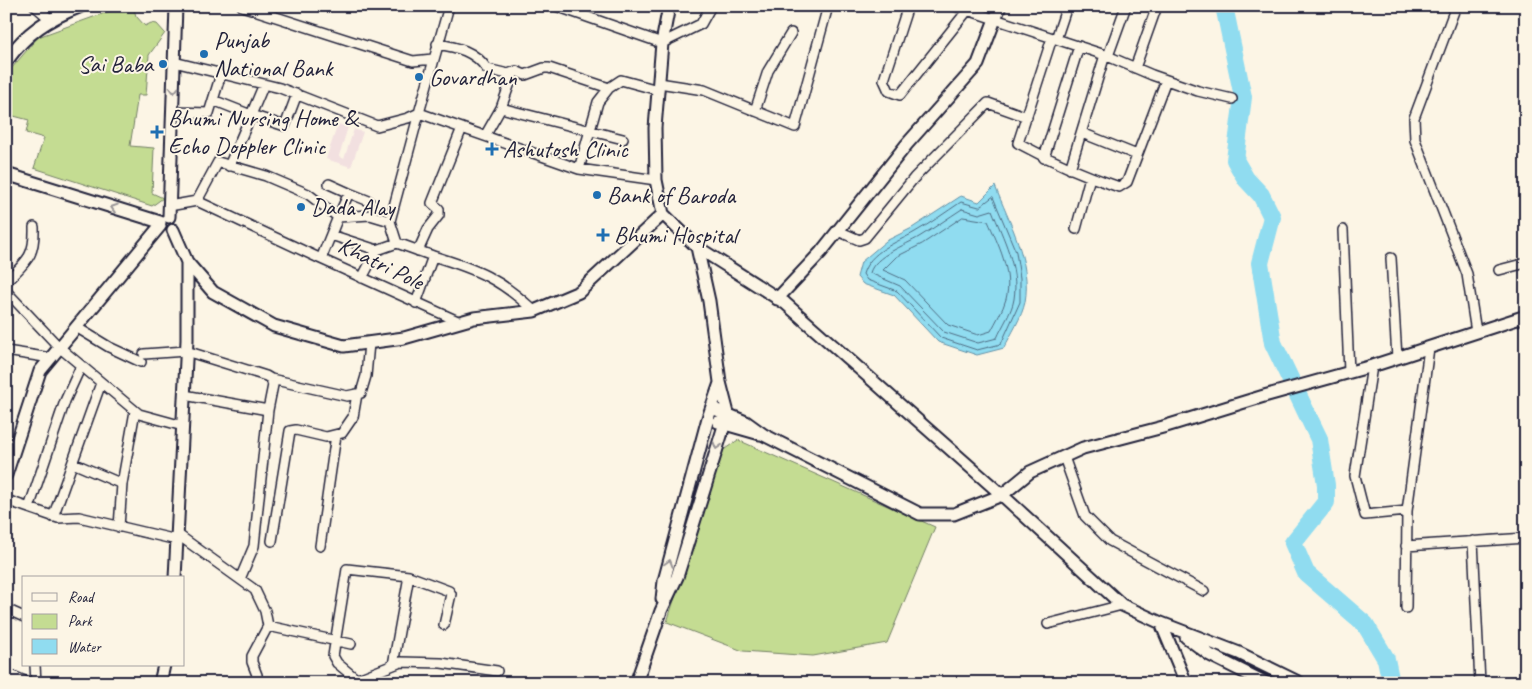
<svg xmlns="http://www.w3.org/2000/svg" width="1532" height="689" viewBox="0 0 1532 689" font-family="Caveat,sans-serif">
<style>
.built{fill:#f2e0e0}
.green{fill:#c4dc92;stroke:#737f66}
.water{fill:#90dcf0;stroke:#6492a8}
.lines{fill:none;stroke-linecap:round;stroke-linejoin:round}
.shore{stroke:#4e6c83;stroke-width:1}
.river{stroke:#90dcf0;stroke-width:18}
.street-casing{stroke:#22223b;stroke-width:12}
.secondary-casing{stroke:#22223b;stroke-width:15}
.primary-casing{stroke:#22223b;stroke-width:16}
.street{stroke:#fcf5e5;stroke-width:9}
.secondary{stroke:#fcf5e5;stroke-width:11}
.primary{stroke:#fcf5e5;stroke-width:12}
.oneway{stroke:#9a9698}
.poi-dot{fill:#1f6fb2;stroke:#fcf5e5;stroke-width:2}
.labels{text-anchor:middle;stroke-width:4;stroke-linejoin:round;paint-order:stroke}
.poi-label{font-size:24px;fill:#22223b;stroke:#fcf5e5;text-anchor:start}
.street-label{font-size:24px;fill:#22223b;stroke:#fcf5e5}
</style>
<rect width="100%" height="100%" fill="#fcf5e5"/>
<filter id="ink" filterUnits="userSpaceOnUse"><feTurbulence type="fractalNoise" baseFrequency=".02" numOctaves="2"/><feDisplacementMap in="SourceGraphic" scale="10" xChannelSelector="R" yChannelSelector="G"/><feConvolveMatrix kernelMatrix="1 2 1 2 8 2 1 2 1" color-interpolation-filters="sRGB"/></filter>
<g filter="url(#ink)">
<!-- built -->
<path class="built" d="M338,124L348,127L339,156L344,159L354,129L363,132L351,167L326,159Z"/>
<!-- green -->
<path class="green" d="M124,6H133L136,16L145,26L151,23L157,24L165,33L149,55L146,95H138L130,146L154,148L152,193L163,198L152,206L34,168L44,138L26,133L29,120L6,114V75L38,37Z
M738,440L935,527L887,643L813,656L743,651L667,622L722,451Z"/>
<!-- water -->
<path class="water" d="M995,186C1009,222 1032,262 1025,302C1022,317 1011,334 1004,348L977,355L938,342L894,295L863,284L857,277L861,262L886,241L912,228L961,196L979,202Z"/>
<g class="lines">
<!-- shore -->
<path class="shore" d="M993,197L1016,252L1020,278V302L1001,344L977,350L941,338L897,291L867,280L863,274C870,251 896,243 915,232C931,223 946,212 961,202L979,207Z
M962,209L979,214L992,210C1003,238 1019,267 1014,299C1012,312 1002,326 997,338L978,343L944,332L900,286L870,273C874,256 906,245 919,237C934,228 948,218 962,209Z
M963,217L988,221C998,244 1013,273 1006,299C1003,310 996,321 991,331L978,335L948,325L905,280L883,270L896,257L922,244Z"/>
<!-- river -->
<path class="river" d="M1224,6L1243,97L1235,160L1246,179L1261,195L1272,217L1260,263L1273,343L1319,439L1326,485V502L1293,543L1306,573L1365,624L1386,659L1391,683"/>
<!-- street casing -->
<g class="street-casing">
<path id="street" d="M35,6L50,19
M242,6L413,61L433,59
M449,6L419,113L579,169L656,180
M556,6L662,43L701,24L711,6
M908,6L884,80L889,91L900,95L967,11
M955,6L1105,55L1152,75L1198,91L1232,99
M1456,6L1414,118L1415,140L1467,274L1476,332
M1052,38L1018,143C1051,161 1083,175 1119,187L1127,182L1166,80
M1056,39L1067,6
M437,44C457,47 475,51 487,69L508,74L516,71L525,75L544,68H549L609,88
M1108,56L1126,6
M174,62L280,88L377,126L408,118L419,113
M1135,68L1157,6
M514,72L501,108L623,139
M659,83L704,90L795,127L828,6
M213,100L251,115L264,84
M755,111L768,71L791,33
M173,112L209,113L221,74
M1082,133L1137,155
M485,136L501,108
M1044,158L1079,46
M229,166L251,115L285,126L297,94
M579,169L598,102L609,88L621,80L658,90
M1070,169L1105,55
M329,184L349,193
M197,201L218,162L266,176L308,194L338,217L321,259L460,322
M369,201L349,193L338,217L370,215L390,221L397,243L377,250
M169,206L197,201L321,259
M390,221L419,113
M1076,229L1090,177
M1343,230L1349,372
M838,231L859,240L865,238L914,178L988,103L1027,117
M331,235L377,250L362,278
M397,243L433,256L416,303
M418,251L428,229L439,215V209L432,203L462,128
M433,256C476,269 501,279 534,311
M1391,258L1397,358
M1499,270L1526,263
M6,282C26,261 35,258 34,227
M6,291L59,347L139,414L183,426
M76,327L109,347L141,362
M6,351L51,358
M144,354L186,351L266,376L271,379L273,385L268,410
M1372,366L1355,476L1365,515L1407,511
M271,379L347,396L361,393L366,376L369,343
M184,395L268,410L254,546L240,579
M1064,457L1085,516L1110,541L1204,591
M73,463L122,484
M6,500L58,518L79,517L177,540
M29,508L65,401L81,366
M53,517L101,383
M119,527L122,484L135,411
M177,534L255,590L265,611L268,626L252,656V662L257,675L255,683
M272,541L290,431L296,430L326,437L342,433L353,417L357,394
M1473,541L1480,683
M320,546L336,435
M1406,546L1526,538
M409,576L449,591L451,594L444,625
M1406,608L1407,511L1429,348
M6,609L24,617
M1048,624L1122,605
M268,626L351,644
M35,665L36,683
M6,673L29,683
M358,679L401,662L441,663L497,671
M361,683L337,663L333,656L347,569L409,576L393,665"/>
</g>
<!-- secondary casing -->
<g class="secondary-casing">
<path id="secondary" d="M6,174L160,222
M169,217L176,6
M173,230L187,262L213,292L274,326L344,346L404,338L474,318L534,311L579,292L663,214
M697,247L785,303L1002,495L1122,605L1161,623L1239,653L1300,683
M777,299L821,252L907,144L978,64L1000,6
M712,408L746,422L764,435L920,514H954L1002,495L1030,472L1083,448L1163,427L1264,396L1372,366L1526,316
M718,422L760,434
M6,475L40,371L160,226
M175,578L187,340V262
M662,599L664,581L708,418L720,383
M1161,623L1186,683
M1186,637L1210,655L1266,683
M160,683L164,665
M636,683L661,611L677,577L728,413L720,382L709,301L697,247L663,214L656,180L655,128L662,43L669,6"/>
</g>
<!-- primary casing -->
<g class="primary-casing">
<path id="primary" d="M6,61C27,32 47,19 80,6"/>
</g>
<!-- street -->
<use href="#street" class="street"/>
<!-- secondary -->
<use href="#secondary" class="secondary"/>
<!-- primary -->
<use href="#primary" class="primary"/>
</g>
<!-- one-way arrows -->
<defs><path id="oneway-chevron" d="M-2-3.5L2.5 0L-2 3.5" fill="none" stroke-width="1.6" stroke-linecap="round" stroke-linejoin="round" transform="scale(1.25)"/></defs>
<g class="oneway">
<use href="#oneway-chevron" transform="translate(174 90) rotate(90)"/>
<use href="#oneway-chevron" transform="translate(114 208) rotate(-162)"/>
<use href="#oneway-chevron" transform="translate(717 446) rotate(107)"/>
<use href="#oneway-chevron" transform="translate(669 563) rotate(-74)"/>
</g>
</g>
<!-- markers -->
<g class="poi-dot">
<circle cx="204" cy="54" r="5"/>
<circle cx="163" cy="64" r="5"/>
<circle cx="419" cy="77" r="5"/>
<path d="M154.5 124.5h5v5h5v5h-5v5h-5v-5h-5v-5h5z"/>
<path d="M489.5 141.5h5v5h5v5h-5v5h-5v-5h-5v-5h5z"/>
<circle cx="597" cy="195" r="5"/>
<circle cx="301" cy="207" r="5"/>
<path d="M600.5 227.5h5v5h5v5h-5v5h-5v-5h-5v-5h5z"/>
</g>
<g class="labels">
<!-- poi labels -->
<g class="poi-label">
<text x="214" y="48">Punjab<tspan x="214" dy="28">National Bank</tspan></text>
<text x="153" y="72" text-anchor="end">Sai Baba</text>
<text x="429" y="85">Govardhan</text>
<text x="168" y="126">Bhumi Nursing Home &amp;<tspan x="168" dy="28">Echo Doppler Clinic</tspan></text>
<text x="503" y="157">Ashutosh Clinic</text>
<text x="607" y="203">Bank of Baroda</text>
<text x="311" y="215">Dada Alay</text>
<text x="614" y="243">Bhumi Hospital</text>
</g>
<!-- street labels -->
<g class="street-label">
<text transform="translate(381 263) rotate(26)" y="8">Khatri Pole</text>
</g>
</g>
<!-- margin -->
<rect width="1532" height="689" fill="none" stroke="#fcf5e5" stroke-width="25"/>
<rect x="12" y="12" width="1507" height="664" fill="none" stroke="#22223b" stroke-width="2" filter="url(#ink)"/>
<!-- legend -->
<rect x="22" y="576" width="162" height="90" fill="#fcf5e5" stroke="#a5a1a1"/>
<rect x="32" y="593" width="25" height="8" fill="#fcf5e5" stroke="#a5a1a1"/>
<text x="68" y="602" font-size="15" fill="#22223b">Road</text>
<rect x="32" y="614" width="25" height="15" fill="#c4dc92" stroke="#a5a1a1"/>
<text x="68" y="626" font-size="15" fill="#22223b">Park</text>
<rect x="32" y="639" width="25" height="15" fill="#90dcf0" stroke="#a5a1a1"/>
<text x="68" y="652" font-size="15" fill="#22223b">Water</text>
</svg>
